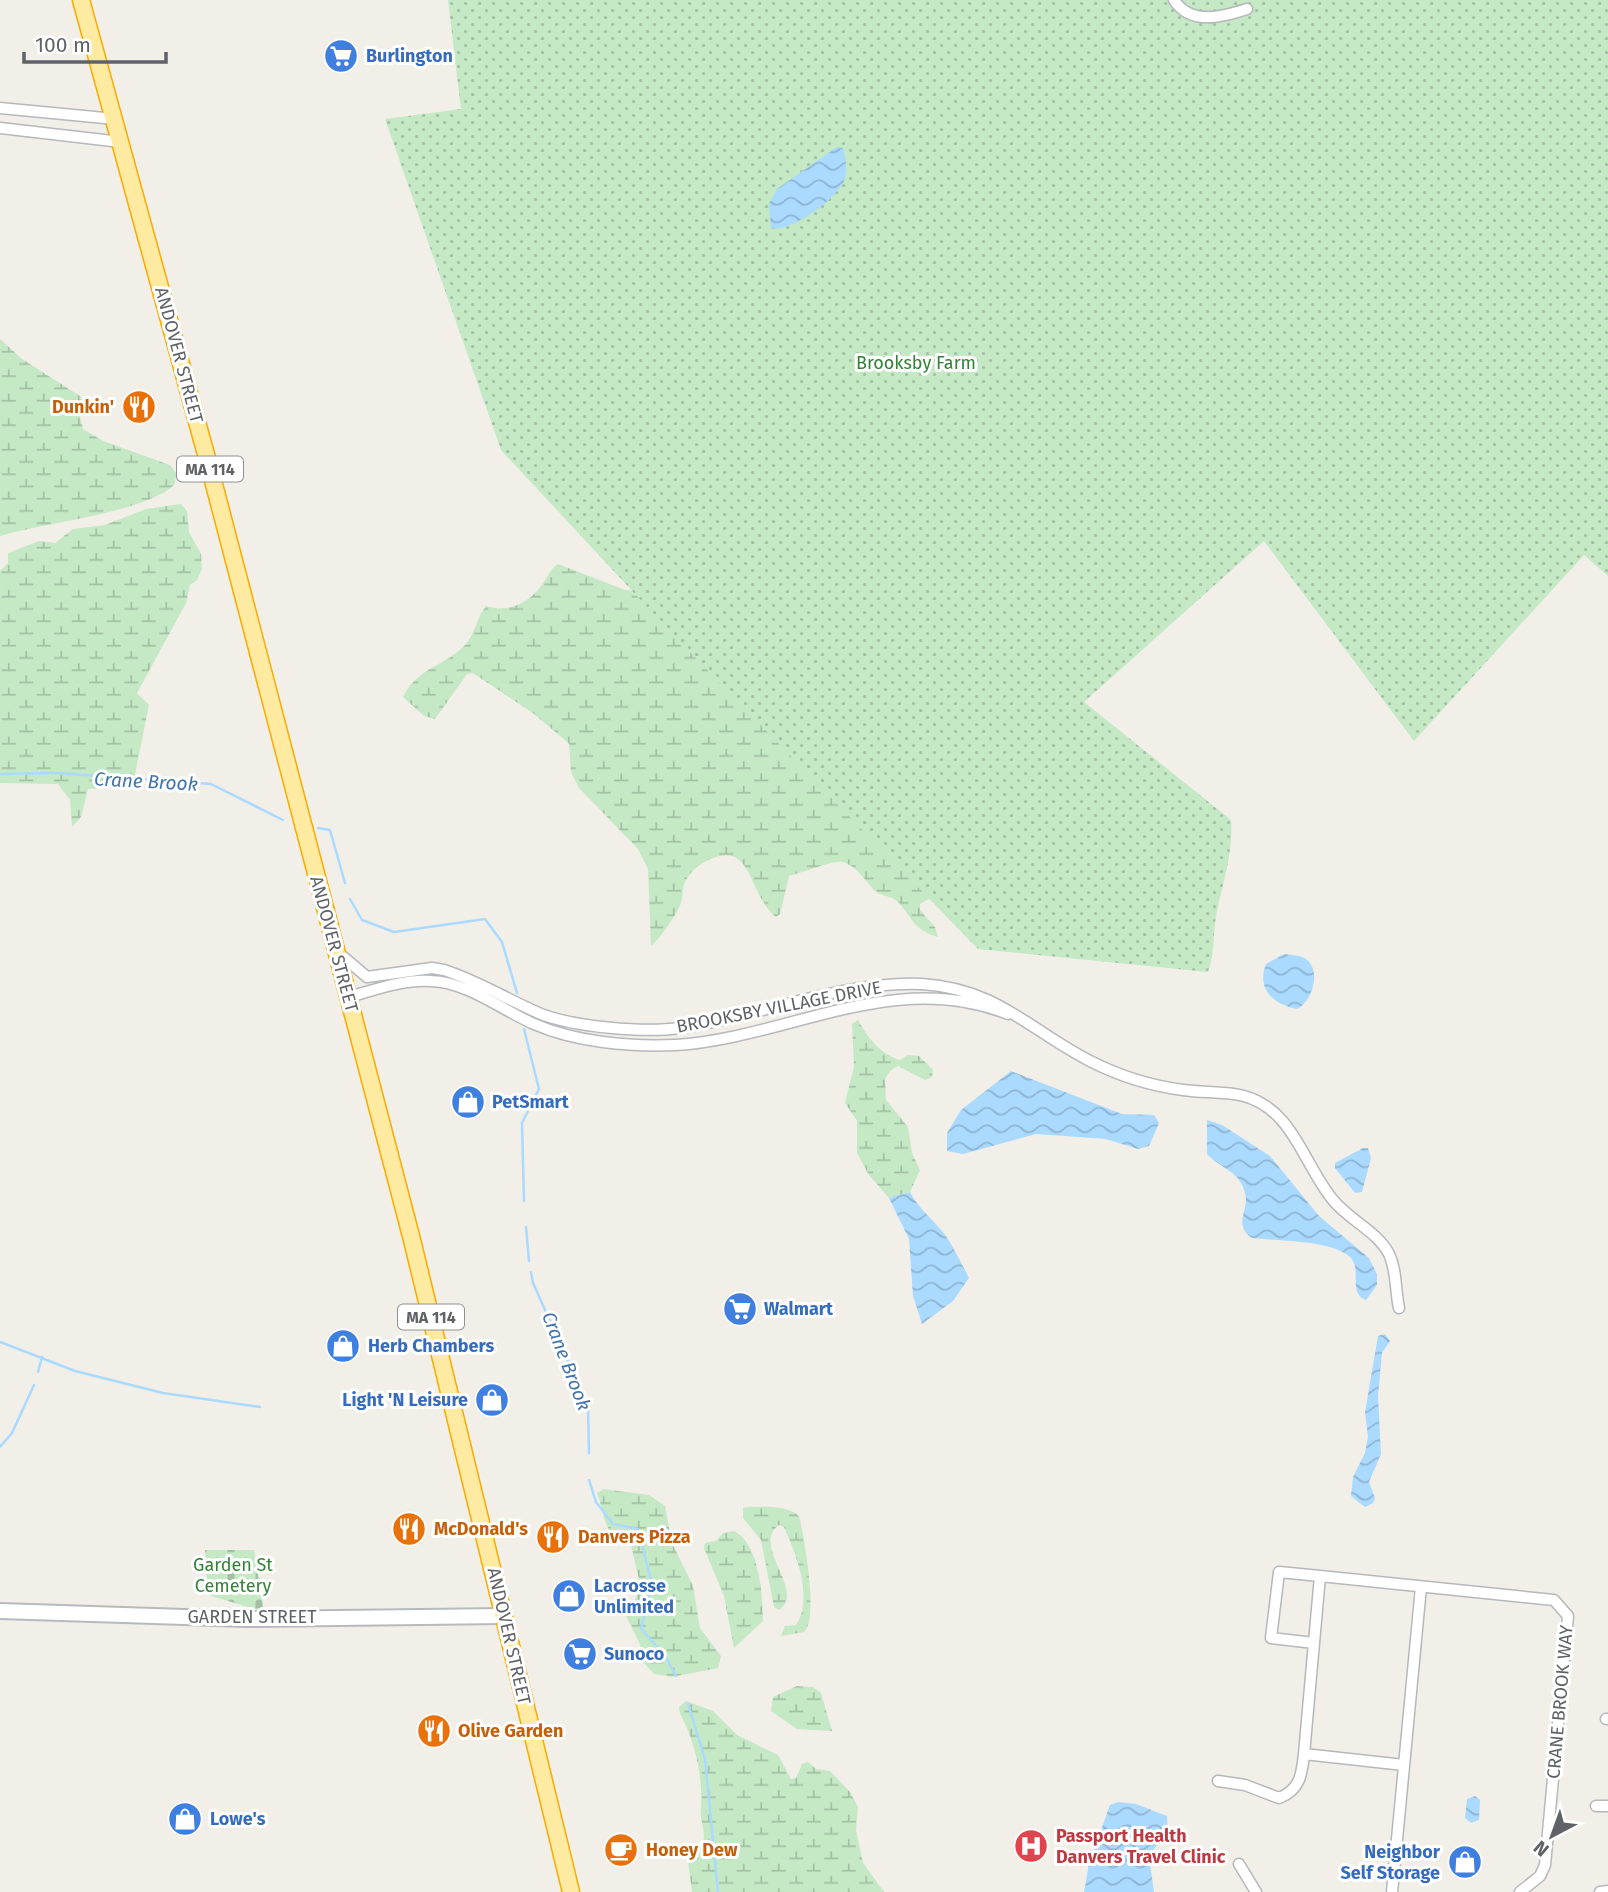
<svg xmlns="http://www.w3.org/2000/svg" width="1608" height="1892" viewBox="0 0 1608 1892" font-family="'Fira Sans',sans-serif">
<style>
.wetland{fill:url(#wetland-marsh)}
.cemetery{fill:url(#cemetery-stones)}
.park{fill:url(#park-dots)}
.water{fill:url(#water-waves)}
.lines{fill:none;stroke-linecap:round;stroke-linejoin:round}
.stream{stroke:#aadaff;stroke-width:2.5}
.minor-casing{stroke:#b5b8bc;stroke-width:13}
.secondary-casing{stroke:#b6babf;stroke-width:18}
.trunk-casing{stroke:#f9ab00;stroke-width:19}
.minor{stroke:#fff;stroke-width:10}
.secondary{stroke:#fff;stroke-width:14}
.trunk{stroke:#feeaa1;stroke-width:16}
.labels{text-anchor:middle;stroke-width:6;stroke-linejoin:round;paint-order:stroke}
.shield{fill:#fff;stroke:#8f9295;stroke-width:2}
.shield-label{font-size:16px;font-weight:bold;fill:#5f6368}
.shop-label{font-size:18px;font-weight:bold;fill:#366cbe;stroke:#fff;text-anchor:start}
.street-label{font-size:18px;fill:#5f6368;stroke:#fff}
.park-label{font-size:18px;fill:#348238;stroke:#fff}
.food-label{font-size:18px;font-weight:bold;fill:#c56008;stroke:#fff;text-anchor:start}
.health-label{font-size:18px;font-weight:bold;fill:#be3a42;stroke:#fff;text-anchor:start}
.water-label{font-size:19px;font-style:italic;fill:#4174aa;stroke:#fff}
</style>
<defs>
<pattern id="wetland-marsh" width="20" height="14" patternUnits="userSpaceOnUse" patternTransform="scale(1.75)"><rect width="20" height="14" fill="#c5e8c5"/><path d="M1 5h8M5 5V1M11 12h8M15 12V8" fill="none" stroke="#a3c0a4"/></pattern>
<pattern id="cemetery-stones" width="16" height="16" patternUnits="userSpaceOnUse" patternTransform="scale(1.75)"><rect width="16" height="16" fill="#c5e8c5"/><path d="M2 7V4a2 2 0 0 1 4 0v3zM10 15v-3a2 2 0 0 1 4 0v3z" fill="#a3c0a4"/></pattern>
<pattern id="park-dots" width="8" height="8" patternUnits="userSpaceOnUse" patternTransform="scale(1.75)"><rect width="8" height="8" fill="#c5e8c5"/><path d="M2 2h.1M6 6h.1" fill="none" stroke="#a3c0a4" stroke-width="1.8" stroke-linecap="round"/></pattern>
<pattern id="water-waves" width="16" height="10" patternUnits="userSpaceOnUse" patternTransform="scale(1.75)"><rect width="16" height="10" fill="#aadaff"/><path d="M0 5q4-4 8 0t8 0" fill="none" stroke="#8eb4d2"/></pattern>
</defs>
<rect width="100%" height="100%" fill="#f1efe8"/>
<!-- wetland -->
<path class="wetland" d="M0,339L22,359L80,396L84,405L80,417L83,429L103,441L170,465L177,474L174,485C144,513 42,523 0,536Z
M181,504L187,511L189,532L201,554L202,569L197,580L190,585L186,603L137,693L149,705L135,774L139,785L88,789L81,817L72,827L70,800L58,784L0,783V571L8,563V553L39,541L55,543L73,529L105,525L146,509Z
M558,564L625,590L643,592L930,898L920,904V910L935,927L938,937C912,929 914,919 898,902C892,895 880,897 874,890C865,880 856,865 842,862C833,860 802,873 789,876L780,914L776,917C757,902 752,869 738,859C722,847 692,866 685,882C682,889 683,897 681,903C677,914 659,940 651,946L648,869L638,849L579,788L571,772L569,744L565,740L534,714L473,673L467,674L435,719L424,716L403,697C417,668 445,666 465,645C476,633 476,618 486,606C507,613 528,604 541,586C548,578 549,570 558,564Z
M858,1020C868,1038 880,1054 900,1060L908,1055L919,1056L933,1070L932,1077L925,1080L898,1066L890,1071L885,1079L886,1100L908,1127L912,1153L920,1170L910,1192L889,1198L869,1175L857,1153V1121L845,1103L854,1067L852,1024Z
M603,1489L649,1495L665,1506L672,1543L693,1586L700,1628L721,1656L718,1668L672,1677L654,1674L642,1661L640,1644L626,1616L641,1588L631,1545C602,1538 606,1515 597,1493Z
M748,1507C765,1507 786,1505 799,1516C804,1536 819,1619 804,1632L781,1636L785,1626L796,1625C814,1598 796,1554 784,1527L779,1525C750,1545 807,1591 779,1610L774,1607L761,1540L743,1518V1508Z
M734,1531C759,1543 763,1595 763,1621L734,1648L724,1596L704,1548L705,1543L716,1541L723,1533Z
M797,1686L813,1687L821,1693L832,1731L797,1729L771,1711L773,1697Z
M686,1701L713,1711L737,1735L778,1755L791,1779L796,1778L802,1764L808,1762L816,1769L830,1771L850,1792L858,1807L856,1830L863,1863L884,1892H692L688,1861C715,1839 699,1830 701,1807C703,1775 695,1743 680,1713L679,1707Z"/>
<!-- cemetery -->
<path class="cemetery" d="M205,1550H254L264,1612L208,1595Z"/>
<!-- park -->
<path class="park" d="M448,0H1608V576L1584,555L1414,741L1264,541L1084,702L1231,820C1234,855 1220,889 1215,923C1213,941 1214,955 1208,972L978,949L678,640L501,450L385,119L461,109Z"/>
<!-- water -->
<path class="water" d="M837,147L843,148C846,159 848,170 844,181C836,199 791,233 771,228L769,204L777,189Z
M1284,954C1292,955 1300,955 1306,959C1322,971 1312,1002 1297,1009C1274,1004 1256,990 1266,964Z
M1011,1071L1122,1114L1154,1115L1159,1123L1149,1146L1138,1149L1106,1139L1036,1134L963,1154L947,1151V1133L961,1110Z
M1207,1120L1222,1125L1270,1156L1319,1216L1369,1258L1377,1274V1285L1366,1300C1347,1293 1363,1270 1350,1257C1332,1240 1277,1241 1252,1238C1232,1224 1250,1210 1245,1193C1240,1171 1221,1169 1207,1154Z
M1363,1148H1368L1371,1158L1362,1192L1355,1193L1335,1168V1163Z
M910,1192C920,1212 940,1224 951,1244C957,1255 963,1266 969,1278L953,1301L922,1324L913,1296L909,1239L889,1198Z
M1385,1334L1390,1341L1382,1353L1378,1396L1381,1454L1369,1482L1375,1498L1373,1503L1365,1507L1351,1496L1353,1477L1365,1453L1368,1437L1365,1412L1378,1336Z
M1475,1796L1480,1800L1479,1820L1471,1823L1465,1818L1467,1799Z
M1118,1802L1136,1804L1167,1816L1168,1833L1153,1850L1150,1864L1154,1892H1084L1089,1864L1110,1805Z"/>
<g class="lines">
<!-- stream -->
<path class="stream" d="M0,774L57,773L211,784L283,820
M318,828L330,830L345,883
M350,899L362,920L394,932L485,919L502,942L517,993
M524,1029L539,1089L522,1123L524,1201
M526,1227L529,1261
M531,1272L533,1283L588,1406L589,1453
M0,1342L75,1371L163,1393L260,1407
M38,1372L42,1357
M0,1447L12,1433L34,1385
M589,1480L596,1502L613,1524L638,1529L652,1584L641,1629L664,1654L676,1676
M688,1704L705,1759L718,1892"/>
<!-- minor casing -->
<g class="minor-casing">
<path id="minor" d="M1174,0C1191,26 1222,17 1247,9
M0,108L115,119
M0,128L121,142
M341,955L367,977L432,968L444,970C478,981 508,1000 541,1014C575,1027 644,1033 680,1028C757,1017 845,980 922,984C998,989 1029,1030 1092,1062C1120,1076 1152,1086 1183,1090C1203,1093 1225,1091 1244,1096C1294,1110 1303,1164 1333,1200C1349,1220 1377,1231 1389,1254C1397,1271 1395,1290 1399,1308
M348,997C375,990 403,979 431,981C467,982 502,1010 534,1024C575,1042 630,1047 675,1045C789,1038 893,968 1008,1014
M1314,1643L1271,1638L1279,1572L1320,1576
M1606,1719H1608
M1304,1754L1404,1765
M1218,1781L1245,1785L1279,1798C1300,1790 1302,1774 1304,1754L1320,1576L1554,1600L1568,1616L1545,1865L1540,1876L1520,1892
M1596,1806H1608
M1239,1864L1256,1892
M1392,1892L1421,1587
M1600,1892L1608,1891"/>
</g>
<!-- secondary casing -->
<g class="secondary-casing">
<path id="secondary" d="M0,1611L246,1619L504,1616"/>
</g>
<!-- trunk casing -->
<g class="trunk-casing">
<path id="trunk" d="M81,0L210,469L411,1236L571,1892"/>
</g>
<!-- minor -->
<use href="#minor" class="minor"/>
<!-- secondary -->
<use href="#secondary" class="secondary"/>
<!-- trunk -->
<use href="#trunk" class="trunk"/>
</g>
<!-- icons -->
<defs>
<g id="supermarket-disc" transform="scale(1.75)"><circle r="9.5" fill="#3f7fe0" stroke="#fff"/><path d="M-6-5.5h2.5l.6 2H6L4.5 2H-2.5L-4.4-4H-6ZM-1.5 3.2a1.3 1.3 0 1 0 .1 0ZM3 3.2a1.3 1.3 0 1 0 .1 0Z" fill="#fff"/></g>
<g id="restaurant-disc" transform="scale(1.75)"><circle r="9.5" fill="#e8710a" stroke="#fff"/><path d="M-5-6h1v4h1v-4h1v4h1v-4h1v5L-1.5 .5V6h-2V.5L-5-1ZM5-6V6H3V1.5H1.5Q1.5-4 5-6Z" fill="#fff"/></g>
<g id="shop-disc" transform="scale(1.75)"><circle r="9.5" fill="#3f7fe0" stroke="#fff"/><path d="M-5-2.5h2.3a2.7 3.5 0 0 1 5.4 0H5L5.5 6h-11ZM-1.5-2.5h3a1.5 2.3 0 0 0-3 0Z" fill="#fff"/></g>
<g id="hospital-disc" transform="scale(1.75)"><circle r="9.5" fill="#e0444e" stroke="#fff"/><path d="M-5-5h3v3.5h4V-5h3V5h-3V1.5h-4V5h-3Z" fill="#fff"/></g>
<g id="cafe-disc" transform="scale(1.75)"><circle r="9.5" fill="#e8710a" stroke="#fff"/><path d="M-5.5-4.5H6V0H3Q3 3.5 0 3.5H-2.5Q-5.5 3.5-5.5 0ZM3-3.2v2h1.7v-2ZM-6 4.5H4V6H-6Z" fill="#fff"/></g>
</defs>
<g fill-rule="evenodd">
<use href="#supermarket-disc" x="341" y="56"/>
<use href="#restaurant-disc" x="139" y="407"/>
<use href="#shop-disc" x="468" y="1102"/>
<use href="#supermarket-disc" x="740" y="1309"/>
<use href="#shop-disc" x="343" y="1346"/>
<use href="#shop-disc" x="492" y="1400"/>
<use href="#restaurant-disc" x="409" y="1529"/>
<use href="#restaurant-disc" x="553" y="1537"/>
<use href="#shop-disc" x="569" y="1596"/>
<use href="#supermarket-disc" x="580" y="1654"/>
<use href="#restaurant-disc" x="434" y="1731"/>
<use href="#shop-disc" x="185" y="1819"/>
<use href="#hospital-disc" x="1031" y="1846"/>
<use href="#cafe-disc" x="621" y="1850"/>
<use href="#shop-disc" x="1465" y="1862"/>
</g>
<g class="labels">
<!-- shield labels -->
<g class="shield">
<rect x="177" y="456.5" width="66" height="25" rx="5"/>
<rect x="398" y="1304.5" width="66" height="25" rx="5"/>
</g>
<g class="shield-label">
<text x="210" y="475">MA 114</text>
<text x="431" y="1323">MA 114</text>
</g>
<!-- shop labels -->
<g class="shop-label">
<text x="366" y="62">Burlington</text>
<text x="492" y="1108">PetSmart</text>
<text x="764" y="1315">Walmart</text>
<text x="368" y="1352">Herb Chambers</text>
<text x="468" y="1406" text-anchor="end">Light 'N Leisure</text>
<text x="594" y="1592">Lacrosse<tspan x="594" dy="21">Unlimited</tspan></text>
<text x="604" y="1660">Sunoco</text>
<text x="210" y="1825">Lowe's</text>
<text x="1440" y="1858" text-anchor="end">Neighbor<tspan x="1440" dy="21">Self Storage</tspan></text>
</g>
<!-- street labels -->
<g class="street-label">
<text transform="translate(179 355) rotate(75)" y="6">ANDOVER STREET</text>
<text transform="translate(334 944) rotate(75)" y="6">ANDOVER STREET</text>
<text transform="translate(779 1007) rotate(-11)" y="6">BROOKSBY VILLAGE DRIVE</text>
<text x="252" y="1623">GARDEN STREET</text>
<text transform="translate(509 1636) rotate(77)" y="6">ANDOVER STREET</text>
<text transform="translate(1560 1702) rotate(-85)" y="6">CRANE BROOK WAY</text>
</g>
<!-- park labels -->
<g class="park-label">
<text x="916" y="369">Brooksby Farm</text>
<text x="233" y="1571">Garden St<tspan x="233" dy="21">Cemetery</tspan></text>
</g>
<!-- food labels -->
<g class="food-label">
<text x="114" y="413" text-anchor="end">Dunkin'</text>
<text x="434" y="1535">McDonald's</text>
<text x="578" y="1543">Danvers Pizza</text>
<text x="458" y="1737">Olive Garden</text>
<text x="646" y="1856">Honey Dew</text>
</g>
<!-- health labels -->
<g class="health-label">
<text x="1056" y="1842">Passport Health<tspan x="1056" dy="21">Danvers Travel Clinic</tspan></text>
</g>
<!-- water labels -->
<g class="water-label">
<text transform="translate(146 781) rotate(3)" y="7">Crane Brook</text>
<text transform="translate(567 1361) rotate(69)" y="7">Crane Brook</text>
</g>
</g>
<!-- north arrow -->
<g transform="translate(1552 1836) rotate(221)" stroke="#ffffff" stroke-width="5" paint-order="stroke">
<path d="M0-5L12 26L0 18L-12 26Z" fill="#5f6368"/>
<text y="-10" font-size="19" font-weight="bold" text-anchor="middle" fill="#5f6368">N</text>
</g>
<!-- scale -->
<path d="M24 52v10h142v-10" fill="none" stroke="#5f6368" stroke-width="3.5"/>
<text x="35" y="52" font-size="21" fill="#5f6368" stroke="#ffffff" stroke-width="5" paint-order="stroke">100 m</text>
</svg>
